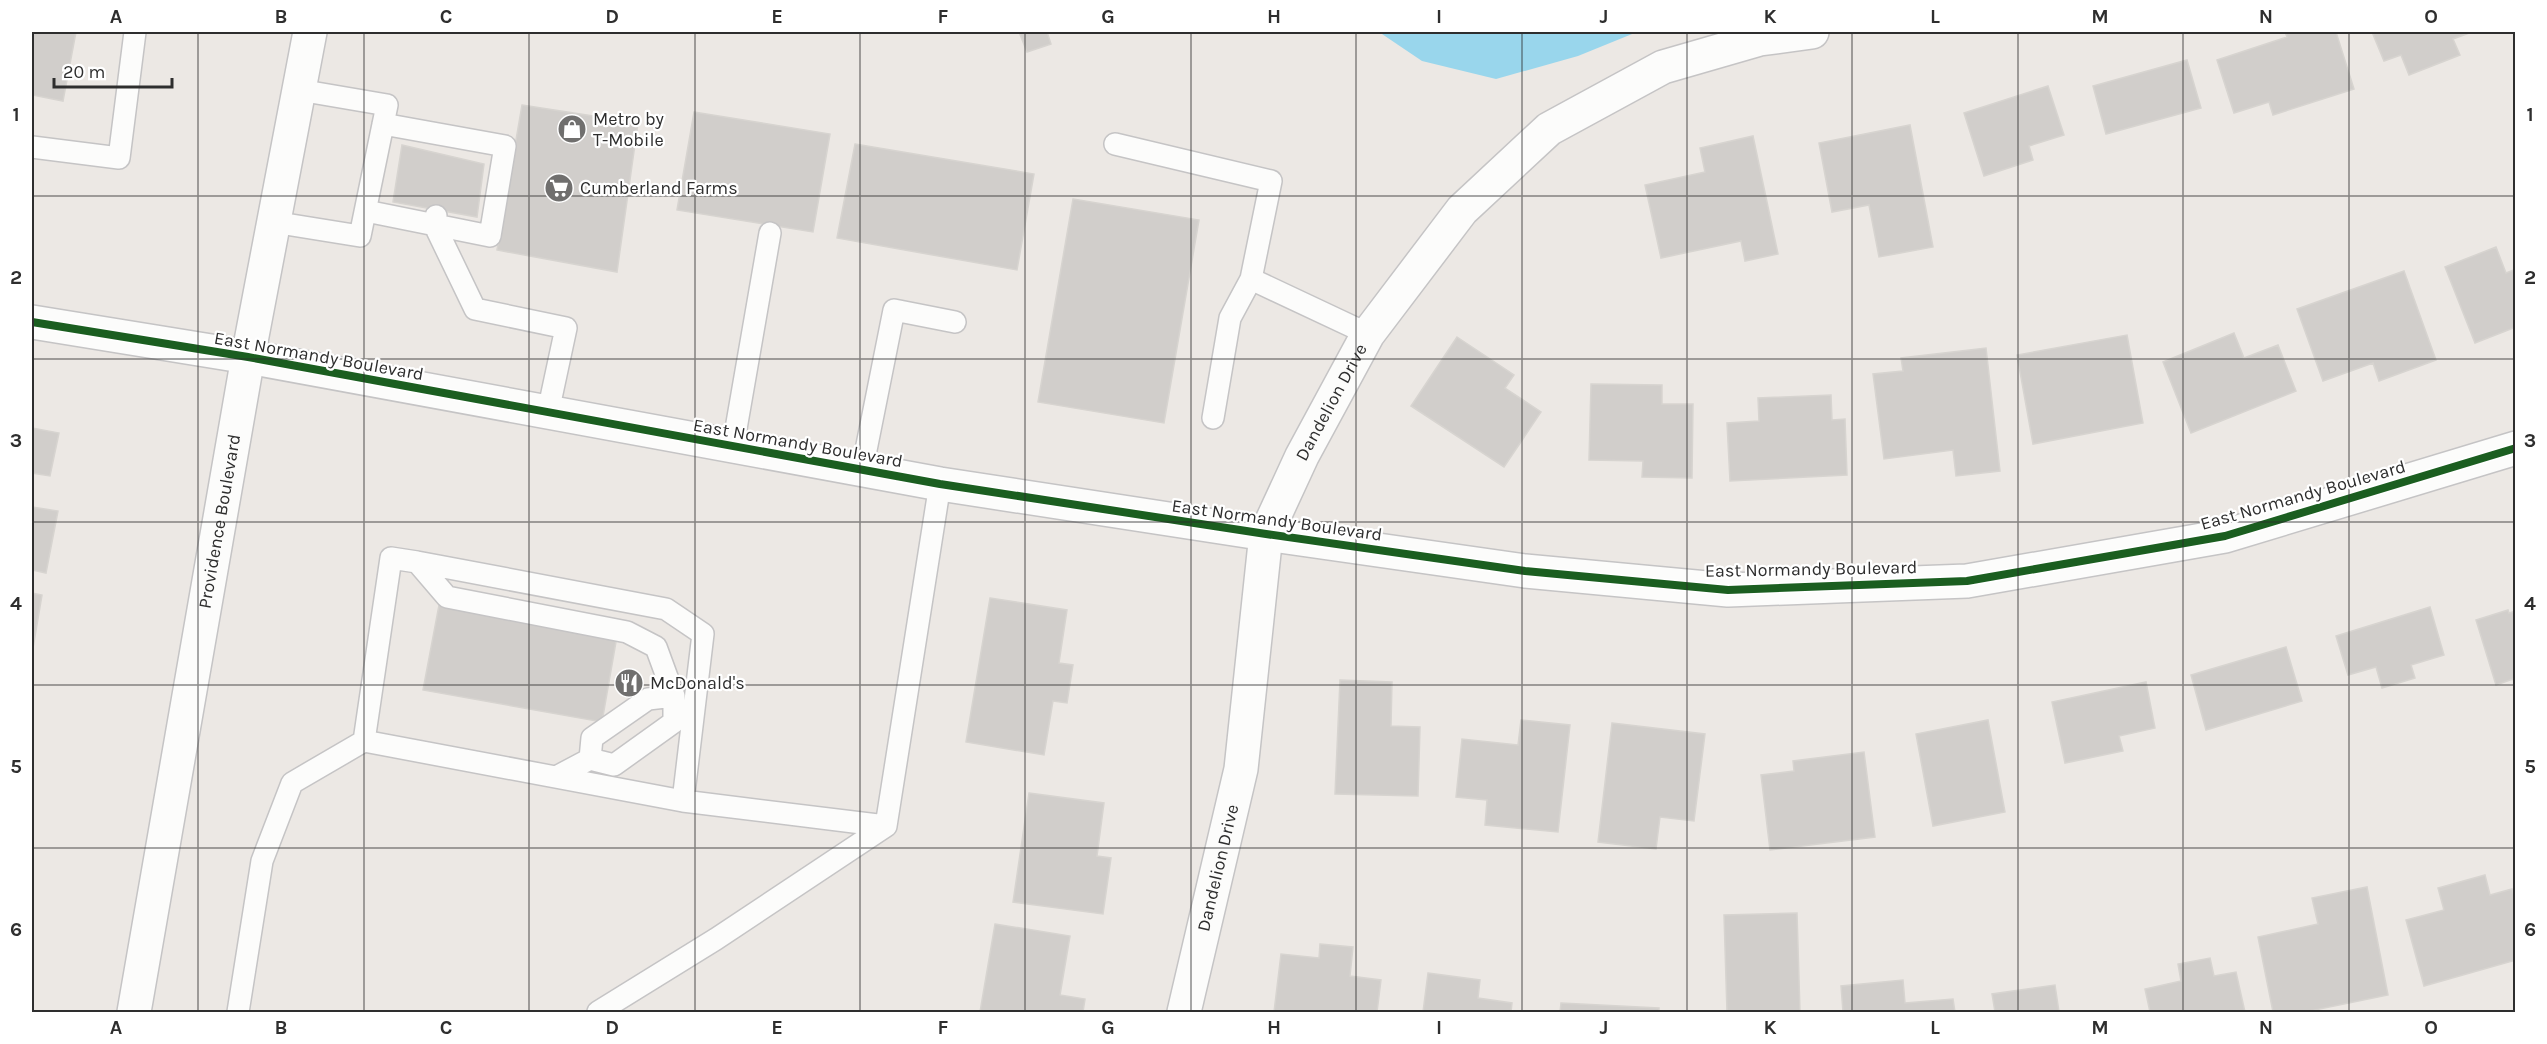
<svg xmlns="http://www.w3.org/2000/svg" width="2547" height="1044" viewBox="0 0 2547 1044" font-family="Karla,sans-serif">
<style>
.water{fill:#99d6ec}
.building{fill:#d1cecb;stroke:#d7d4d0;stroke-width:1.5}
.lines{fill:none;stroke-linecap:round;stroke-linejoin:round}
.service-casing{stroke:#c5c4c5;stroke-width:24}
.minor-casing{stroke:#c5c4c5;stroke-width:36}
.tertiary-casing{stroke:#c5c4c5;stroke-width:36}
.secondary-casing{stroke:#c5c4c5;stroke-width:36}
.service{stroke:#fcfcfb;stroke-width:21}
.minor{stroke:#fcfcfb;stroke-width:33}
.tertiary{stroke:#fcfcfb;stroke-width:33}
.secondary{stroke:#fcfcfb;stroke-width:33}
.cycleway-casing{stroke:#fff;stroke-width:11}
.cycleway{stroke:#1b5e20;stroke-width:8}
.grid{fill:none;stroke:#2e2e2e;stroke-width:1.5;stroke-opacity:0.55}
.labels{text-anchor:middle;stroke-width:4.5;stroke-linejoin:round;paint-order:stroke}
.poi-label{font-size:18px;fill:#2e2e2e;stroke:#fff;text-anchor:start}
.street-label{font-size:18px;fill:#2e2e2e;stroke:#fff}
.neatline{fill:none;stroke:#2e2e2e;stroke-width:2}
.grid-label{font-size:20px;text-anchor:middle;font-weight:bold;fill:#2e2e2e}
</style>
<rect width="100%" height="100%" fill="#ece8e4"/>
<!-- water -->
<path class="water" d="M1379,32H1637L1578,56L1496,79L1422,61Z"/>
<!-- building -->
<path class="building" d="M32,32H76L63,101L32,95Z
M1019,32H1047L1051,44L1027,52Z
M2285,32H2336L2354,89L2273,115L2269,102L2234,113L2217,60L2287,37Z
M2372,32H2472L2453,39L2460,55L2409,75L2401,55L2384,61Z
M2187,60L2201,108L2106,134L2093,86Z
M2048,86L2064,135L2029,146L2033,160L1984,176L1964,113Z
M522,105L638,123L617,272L497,250Z
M694,112L830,134L813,232L677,210Z
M1910,125L1933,247L1879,257L1869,205L1832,212L1819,143Z
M1753,136L1778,254L1745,261L1741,241L1661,258L1645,185L1705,172L1700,148Z
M855,144L1034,174L1017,270L837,238Z
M402,145L484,164L477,217L393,202Z
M1073,199L1199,220L1164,423L1038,402Z
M2496,247L2506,273L2516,269V327L2475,343L2445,267Z
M2404,271L2436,360L2379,381L2373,363L2323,381L2297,309Z
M2234,333L2244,358L2278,345L2296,391L2191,433L2163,362Z
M2127,335L2143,423L2033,444L2017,355Z
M1457,337L1514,375L1505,388L1541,412L1504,467L1411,406Z
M1986,348L2000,471L1956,476L1953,450L1884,459L1873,374L1903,371L1901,358Z
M1591,384L1662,385V404H1693L1692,478L1642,477L1643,461L1589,460Z
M1831,395L1832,420L1845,419L1847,475L1730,481L1727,423L1759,421L1758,398Z
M32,428L59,433L50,476L32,473Z
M32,507L58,511L46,573L32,570Z
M32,593L42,595L32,654Z
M990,598L1067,610L1059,663L1073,665L1067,703L1053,701L1044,755L966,742Z
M439,605L617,636L602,722L423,690Z
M2430,607L2444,655L2411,665L2415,678L2382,688L2376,667L2348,675L2336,636Z
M2508,610L2509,613L2516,611V687L2513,679L2496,685L2476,620Z
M2286,647L2302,701L2206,730L2191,675Z
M1340,680L1392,682L1391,726L1420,727L1418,796L1335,794Z
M2146,682L2155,728L2119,736L2123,751L2065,763L2052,702Z
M1521,720L1570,725L1558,832L1485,825L1487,800L1456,797L1462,739L1518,745Z
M1988,720L2005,812L1933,826L1916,734Z
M1612,723L1705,734L1694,821L1660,817L1656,849L1598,842Z
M1864,752L1875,837L1770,850L1761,775L1794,771L1793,761Z
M1029,793L1104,803L1097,856L1111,858L1103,914L1013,902Z
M2485,875L2490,895L2512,889L2516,902V960L2424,986L2406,920L2444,910L2438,888Z
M2367,887L2388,995L2305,1012H2273L2258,937L2318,924L2312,898Z
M1797,913L1800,1012H1727L1724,915Z
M995,924L1070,936L1060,995L1085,999L1083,1012H980Z
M1320,944L1353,947L1350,976L1381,980L1377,1012H1274L1281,954L1319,958Z
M2210,958L2214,976L2236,972L2245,1012H2150L2145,989L2181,981L2178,964Z
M1428,973L1480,980L1478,998L1512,1003L1511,1012H1423Z
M1903,980L1905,1003L1953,999L1955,1012H1843L1841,986Z
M2055,985L2059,1012H1995L1992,994Z
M1561,1003L1659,1008V1012H1560Z"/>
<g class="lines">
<!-- service casing -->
<g class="service-casing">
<path id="service" d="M1115,144L1271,181L1251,279L1368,334
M32,147L119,158L135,32
M366,211L490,236L505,146L383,124
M436,216L434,224L475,309L566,328L548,412
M273,222L360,236L387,105L299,90
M1213,418L1230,318L1251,279
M733,446L770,233
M862,470L894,310L955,322
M417,562L447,597L627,632L656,647L674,696L648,699L592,738L590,759L558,776
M364,741L391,558L417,562L666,609L703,634L683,801
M590,759L614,765L674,722V696
M238,1012L262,861L292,783L364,741L683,801L886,826
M598,1012L716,939L886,826L940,484"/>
</g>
<!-- minor casing -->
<g class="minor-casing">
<g id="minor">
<path id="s1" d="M1184,1012L1241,769L1266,534L1302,456L1368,334L1462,210L1549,129L1663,67L1760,39L1812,32"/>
</g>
</g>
<!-- tertiary casing -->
<g class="tertiary-casing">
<path id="tertiary" d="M32,322L248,357L940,484L1266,534L1525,571L1728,590L1967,581L2225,536L2516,448"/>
</g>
<!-- secondary casing -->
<g class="secondary-casing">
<g id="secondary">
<path id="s2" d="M134,1012L248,357L310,32"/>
</g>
</g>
<!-- service -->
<use href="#service" class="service"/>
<!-- minor -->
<use href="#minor" class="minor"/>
<!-- tertiary -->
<use href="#tertiary" class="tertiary"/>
<!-- secondary -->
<use href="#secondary" class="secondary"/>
<!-- cycleway casing -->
<g class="cycleway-casing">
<path id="cycleway" d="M32,322L248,357L940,484L1266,534L1525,571L1728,590L1967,581L2225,536L2516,448"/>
</g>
<!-- cycleway -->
<use href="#cycleway" class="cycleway"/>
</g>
<!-- grid -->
<path class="grid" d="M198,32V1012M364,32V1012M529,32V1012M695,32V1012M860,32V1012M1025,32V1012M1191,32V1012M1356,32V1012M1522,32V1012M1687,32V1012M1852,32V1012M2018,32V1012M2183,32V1012M2349,32V1012M32,196H2516M32,359H2516M32,522H2516M32,685H2516M32,848H2516"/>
<!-- icons -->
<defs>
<g id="shop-disc" transform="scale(1.5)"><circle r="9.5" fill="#706f6e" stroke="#fff"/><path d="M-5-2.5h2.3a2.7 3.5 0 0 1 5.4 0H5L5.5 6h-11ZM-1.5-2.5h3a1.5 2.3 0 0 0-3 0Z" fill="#fff"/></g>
<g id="supermarket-disc" transform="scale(1.5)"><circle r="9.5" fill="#706f6e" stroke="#fff"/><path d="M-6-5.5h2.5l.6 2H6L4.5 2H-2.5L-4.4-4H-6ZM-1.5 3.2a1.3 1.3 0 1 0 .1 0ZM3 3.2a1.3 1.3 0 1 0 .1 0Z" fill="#fff"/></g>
<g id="restaurant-disc" transform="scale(1.5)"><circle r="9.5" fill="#706f6e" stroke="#fff"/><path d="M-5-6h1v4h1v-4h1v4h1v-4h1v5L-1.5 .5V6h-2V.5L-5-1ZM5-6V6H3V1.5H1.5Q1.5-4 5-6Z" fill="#fff"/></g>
</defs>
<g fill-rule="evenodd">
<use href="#shop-disc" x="572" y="129"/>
<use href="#supermarket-disc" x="559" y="188"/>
<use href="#restaurant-disc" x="629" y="683"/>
</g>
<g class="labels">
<!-- poi labels -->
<g class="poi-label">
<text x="593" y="125">Metro by<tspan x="593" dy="21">T-Mobile</tspan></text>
<text x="580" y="194">Cumberland Farms</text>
<text x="650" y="689">McDonald's</text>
</g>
<!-- street labels -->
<g class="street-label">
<text transform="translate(319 356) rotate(10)" y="6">East Normandy Boulevard</text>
<text dy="6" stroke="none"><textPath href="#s1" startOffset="633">Dandelion Drive</textPath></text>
<text transform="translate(798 443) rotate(10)" y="6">East Normandy Boulevard</text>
<text transform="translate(2303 495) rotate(-16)" y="6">East Normandy Boulevard</text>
<text transform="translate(1277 520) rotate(8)" y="6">East Normandy Boulevard</text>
<text dy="6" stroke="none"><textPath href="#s2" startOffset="498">Providence Boulevard</textPath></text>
<text transform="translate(1811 569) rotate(-1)" y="6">East Normandy Boulevard</text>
<text dy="6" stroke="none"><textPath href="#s1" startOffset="148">Dandelion Drive</textPath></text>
</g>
</g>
<!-- border -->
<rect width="2547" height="1044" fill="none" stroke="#ffffff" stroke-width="66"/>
<!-- scale -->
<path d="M54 78v9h118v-9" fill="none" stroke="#2e2e2e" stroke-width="3"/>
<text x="63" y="78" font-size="18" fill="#2e2e2e" stroke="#ffffff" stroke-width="4.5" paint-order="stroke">20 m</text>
<rect x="33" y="33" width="2481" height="978" class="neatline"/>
<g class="grid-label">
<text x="116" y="23">A</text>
<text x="281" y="23">B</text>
<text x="446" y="23">C</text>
<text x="612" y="23">D</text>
<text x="777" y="23">E</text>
<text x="943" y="23">F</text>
<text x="1108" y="23">G</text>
<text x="1274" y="23">H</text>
<text x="1439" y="23">I</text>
<text x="1604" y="23">J</text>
<text x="1770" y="23">K</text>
<text x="1935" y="23">L</text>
<text x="2100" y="23">M</text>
<text x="2266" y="23">N</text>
<text x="2431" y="23">O</text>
<text x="16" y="121">1</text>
<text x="2530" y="121">1</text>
<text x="16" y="284">2</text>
<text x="2530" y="284">2</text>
<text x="16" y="447">3</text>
<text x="2530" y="447">3</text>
<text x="16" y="610">4</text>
<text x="2530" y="610">4</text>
<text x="16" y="773">5</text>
<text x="2530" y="773">5</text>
<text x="16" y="936">6</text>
<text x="2530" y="936">6</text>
<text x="116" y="1034">A</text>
<text x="281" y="1034">B</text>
<text x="446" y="1034">C</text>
<text x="612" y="1034">D</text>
<text x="777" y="1034">E</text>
<text x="943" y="1034">F</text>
<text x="1108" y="1034">G</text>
<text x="1274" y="1034">H</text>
<text x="1439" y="1034">I</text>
<text x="1604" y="1034">J</text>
<text x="1770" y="1034">K</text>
<text x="1935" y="1034">L</text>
<text x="2100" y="1034">M</text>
<text x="2266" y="1034">N</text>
<text x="2431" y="1034">O</text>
</g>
</svg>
